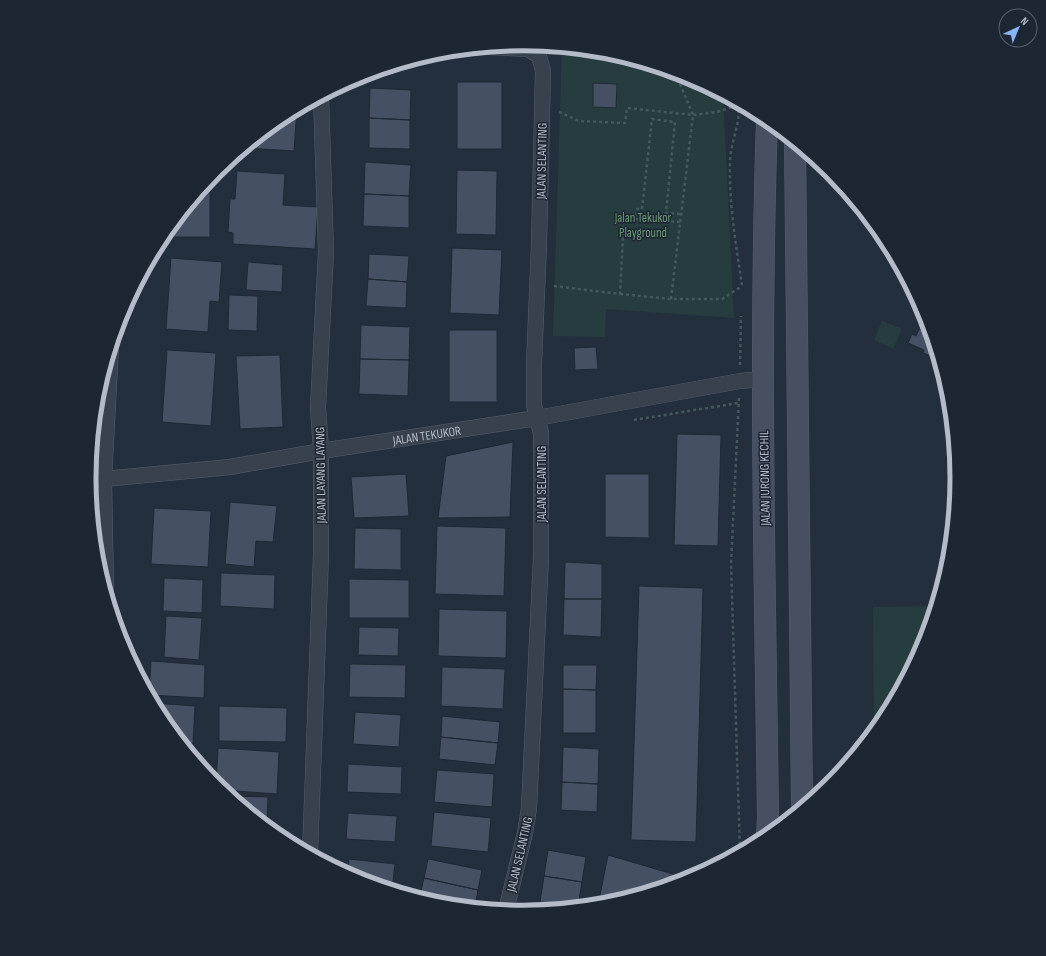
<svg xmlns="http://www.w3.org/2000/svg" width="1046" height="956" viewBox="0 0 1046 956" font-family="'Sofia Sans Condensed',sans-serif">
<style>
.green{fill:#263c3f}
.building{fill:#455162;stroke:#1f2835}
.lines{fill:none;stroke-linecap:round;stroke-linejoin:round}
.street-casing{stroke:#565f6c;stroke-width:16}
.secondary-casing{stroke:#565f6c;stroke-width:22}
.path{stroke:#44595c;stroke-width:2.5;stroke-dasharray:3 3;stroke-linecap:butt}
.street{stroke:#38414e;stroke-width:15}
.secondary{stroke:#465061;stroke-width:21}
.labels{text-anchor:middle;stroke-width:3;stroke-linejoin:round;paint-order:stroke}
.street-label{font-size:13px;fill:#b4bcc9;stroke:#1d2633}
.park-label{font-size:13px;fill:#6b9a76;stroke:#1d2633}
.rim{fill:none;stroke:#b4bcc9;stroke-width:5}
</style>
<rect width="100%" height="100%" fill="#242f3e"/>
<!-- green -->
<path class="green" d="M562,48L608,52L689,77L723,95L734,318L606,309L605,337L553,336Z
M882,321L902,329L893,349L874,340Z
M935,606L924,644L884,719L874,731L873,607Z"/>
<!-- building -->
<path class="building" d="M457,82H502V149H457Z
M593,83L617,84L616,108L593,107Z
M370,88L411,90L410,120L369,118Z
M297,109L294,151L245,148L282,117Z
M369,118L410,120V149L369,148Z
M365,162L411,165L409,196L364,194Z
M457,170L497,171L496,235L456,234Z
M237,171L285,174L283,205L318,207L315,249L233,244V233L228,232L230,199H235Z
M210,179V237H167V231Z
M364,194L409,196V228L363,226Z
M452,248L502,250L499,315L450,313Z
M369,254L409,256L407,282L368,279Z
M171,258L222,262L219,302L210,301L208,332L166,329Z
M248,262L283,265L282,292L246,290Z
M368,279L407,282L406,308L366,306Z
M908,282L920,305L909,300L912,295L904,292Z
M229,295L258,296L257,331L228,330Z
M361,325L410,327L409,360L360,359Z
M919,329L928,332L929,329L938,359L923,353L924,350L908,343L912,334L916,336Z
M449,330H497V402H449Z
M596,347L598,369L575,370L574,348Z
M167,350L216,353L211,426L162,422Z
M280,355L283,427L240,429L236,356Z
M360,359L409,360L408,396L359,394Z
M101,380L104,381L99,457L91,456L97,393Z
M677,434L721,435L718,546L674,545Z
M513,442L510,517L438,518L446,456Z
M406,474L409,516L354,518L351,477Z
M605,474H649V538L605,537Z
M230,502L277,506L273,542L256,541L254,567L225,564Z
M154,508L211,511L208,567L151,564Z
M437,526L506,528L504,596L435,594Z
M355,528L401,529V570L354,569Z
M565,562L602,564V599H564Z
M221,573L275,575L274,609L220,606Z
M164,578L203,580L202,613L163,611Z
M349,579L409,580V618H349Z
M639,586L703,588L696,842L631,840Z
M564,599H602L601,637L563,635Z
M439,609L507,611L506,658L438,656Z
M166,616L202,618L199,660L164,657Z
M359,627L399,628L398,656L358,655Z
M151,661L205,665L204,698L149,695Z
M350,664L406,665L405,698L349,697Z
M563,665H597L596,690L563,689Z
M442,667L505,669L503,709L441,706Z
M563,689L596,690V733H563Z
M154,703L195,706L193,744L182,743L162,719Z
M219,706L287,708L286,742L219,741Z
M355,712L401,715L399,747L353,744Z
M442,716L500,722L498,743L441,737Z
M441,737L498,743L495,765L439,759Z
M563,747L599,749L598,784L562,782Z
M218,748L279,752L277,794L222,790L216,784Z
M187,750L198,751L197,762Z
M348,764L402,767L401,794L347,792Z
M437,770L494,774L492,807L434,802Z
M562,782L598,784L597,812L561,810Z
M229,796L268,797L267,826Z
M434,812L491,818L488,852L431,846Z
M348,813L397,816L395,842L346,839Z
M548,850L586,857L582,882L544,876Z
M608,855L683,877L682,881L607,904L598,905Z
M349,859L395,864L392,890L357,879L348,874Z
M428,859L482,870L478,890L424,878Z
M544,876L582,882L578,907H571L540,902Z
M424,878L478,890L475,907L420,895Z"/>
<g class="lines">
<!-- street casing -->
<g class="street-casing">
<g id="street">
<path d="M488,47L528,49L539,56L543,71L539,244L534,365V405L541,433V557L529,808L525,833L506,910"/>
<path id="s1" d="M89,479H104L230,467L321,451L537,418L740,381L763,379"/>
<path d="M106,591L104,479L111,347"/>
<path d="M310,854L321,554V451L318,407L326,252L321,96"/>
</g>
</g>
<!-- secondary casing -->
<g class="secondary-casing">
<path id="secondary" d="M795,142L802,807
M767,836L768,817C765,585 759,352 767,120"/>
</g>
<!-- path -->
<path class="path" d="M739,104C740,126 730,143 730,164C729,205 736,245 742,285
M559,112L579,121L625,123L627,108L693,115L717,112L739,105
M635,219L680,222
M554,286L620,294L624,219H635L637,209H642L652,119L675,122L666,213L680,214
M620,294L671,299H722L742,286
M671,299L693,115L678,79L679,74
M740,365L741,316
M739,398L731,564L740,852
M634,420L738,403"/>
<!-- street -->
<use href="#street" class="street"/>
<!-- secondary -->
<use href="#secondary" class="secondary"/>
</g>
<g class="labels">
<!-- street labels -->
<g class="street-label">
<text transform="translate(541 161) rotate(-89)" y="5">JALAN SELANTING</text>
<text dy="5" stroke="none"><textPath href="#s1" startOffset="341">JALAN TEKUKOR</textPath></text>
<text transform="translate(320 475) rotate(-91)" y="5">JALAN LAYANG LAYANG</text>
<text transform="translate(764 478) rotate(-91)" y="5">JALAN JURONG KECHIL</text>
<text transform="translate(541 484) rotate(-90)" y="5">JALAN SELANTING</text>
<text transform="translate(519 854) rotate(-77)" y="5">JALAN SELANTING</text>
</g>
<!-- park labels -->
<g class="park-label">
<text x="643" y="222">Jalan Tekukor<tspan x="643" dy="15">Playground</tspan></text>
</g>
</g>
<!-- crop -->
<path d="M0 0H1046V956H0ZM96 478a427 427 0 1 1 854 0a427 427 0 1 1-854 0Z" fill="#1d2633" fill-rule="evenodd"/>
<path class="rim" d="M96 478a427 427 0 1 1 854 0a427 427 0 1 1-854 0Z"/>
<!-- north arrow -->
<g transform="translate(1018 28) rotate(44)"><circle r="19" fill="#1d2633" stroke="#59626f"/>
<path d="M0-3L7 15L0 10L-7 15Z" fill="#8ab4f8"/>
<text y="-6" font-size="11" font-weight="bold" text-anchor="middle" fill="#b4bcc9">N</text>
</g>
</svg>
